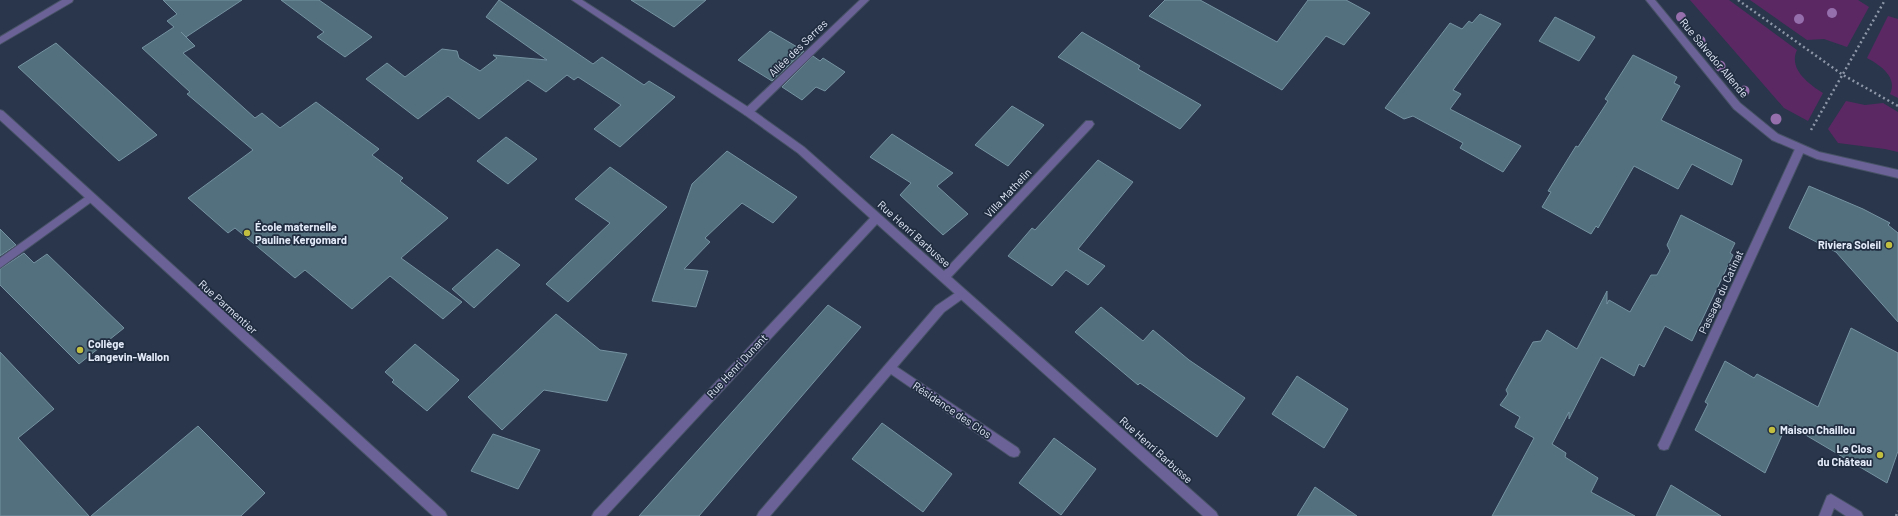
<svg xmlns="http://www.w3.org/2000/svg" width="1898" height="516" viewBox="0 0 1898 516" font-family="Barlow,sans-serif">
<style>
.green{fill:#5b2864}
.building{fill:#53707e;stroke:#7593a2}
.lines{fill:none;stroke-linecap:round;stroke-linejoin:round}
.lane-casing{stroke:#485367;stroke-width:2}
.street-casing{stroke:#485367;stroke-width:2}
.path{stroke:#8d97a9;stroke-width:2.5;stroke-dasharray:2 3;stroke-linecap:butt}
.lane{fill:#6b6298;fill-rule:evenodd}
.street{fill:#6b6298;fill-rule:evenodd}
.tree{fill:#956eac}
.poi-dot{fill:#c1be40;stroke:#202c40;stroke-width:1.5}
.labels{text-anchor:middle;stroke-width:3.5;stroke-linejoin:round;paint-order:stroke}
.street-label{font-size:11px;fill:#e3ebf9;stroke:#202c40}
.poi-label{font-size:11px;font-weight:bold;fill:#e3ebf9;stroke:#202c40;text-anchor:start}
</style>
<rect width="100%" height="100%" fill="#2a364b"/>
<!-- green -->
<path class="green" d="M1690,0H1729L1797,50C1788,69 1809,84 1823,93L1808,121L1784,108Z
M1750,0H1858L1869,7L1847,47L1824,39L1807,40Z
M1888,16L1898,19V98L1890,94C1898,77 1880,65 1867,58Z
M1846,101L1865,105L1883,103L1898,112V152L1885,149L1838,143L1828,129Z"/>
<!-- building -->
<path class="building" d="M163,0H242L186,37L181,32L195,46L183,53L255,118L262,113L280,128L316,102L379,149L372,155L403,178L400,181L448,218L401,258L462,302L443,319L390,276L352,309L305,270L295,278L235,228L228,233L188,198L253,150L187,94L190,92L142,48L174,27L167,21L177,14Z
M281,0H319L372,37L345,57L317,37L324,32Z
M499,0L593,64L602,57L644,85L649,81L675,97L620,147L594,129L621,105L578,77L574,80L567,75L546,92L528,80L479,119L448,96L418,119L366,79L387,63L405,77L442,49L457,51L459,58L480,71L497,58L493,55L547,60L486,17Z
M631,0H706L674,27Z
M1165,0H1200L1277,42L1308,0H1346L1370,13L1344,45L1326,36L1282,90L1149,16Z
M1480,14L1501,24L1453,90L1461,94L1450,109L1521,146L1503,172L1460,148L1463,143L1413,116L1404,119L1385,108L1450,23L1462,29L1469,21L1472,23Z
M1555,17L1595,37L1579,61L1539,41Z
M770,31L804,51L772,81L738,60Z
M1082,32L1140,66L1138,69L1201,105L1180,129L1058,57Z
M56,43L157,135L119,161L18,67Z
M1633,55L1677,77L1674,83L1680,86L1661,120L1742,160L1732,185L1692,164L1678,189L1634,166L1598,228L1596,226L1591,234L1542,207L1551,192L1548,191L1576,146L1578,147L1608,101L1605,99Z
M813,56L820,61L823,58L845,72L825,91L816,87L802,100L782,87Z
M1012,106L1044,125L1008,166L975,145Z
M892,134L953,173L937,186L968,214L943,235L900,195L911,183L870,157Z
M506,137L537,159L508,184L477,161Z
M727,151L797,197L773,223L742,203L705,238L710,242L684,269L708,271L696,307L652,301L692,184Z
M1098,160L1133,182L1078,249L1105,266L1088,285L1066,270L1052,286L1008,256L1032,228L1035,230Z
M610,167L667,207L568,302L546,284L610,223L575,199Z
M1809,186L1863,209L1890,223L1888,225L1898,233V322L1836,252L1789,228Z
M1681,215L1735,243L1730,253L1733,255L1692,341L1665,326L1644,367L1639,364L1634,376L1601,357L1569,419V412L1552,444L1566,453L1565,457L1598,478L1591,492L1635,516H1492L1534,438L1515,427L1520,417L1500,405L1508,394L1506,390L1533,342L1541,341L1547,330L1577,349L1607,291V304L1609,300L1630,312L1651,275H1657L1670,251L1667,245Z
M0,229L16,245L0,256Z
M497,249L520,265L474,308L452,289Z
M24,253L34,263L47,254L124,328L79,364L0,285V269Z
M828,305L861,327L699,516H639Z
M1101,307L1143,341L1153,330L1189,360L1245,398L1217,437L1140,383L1138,385L1075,332Z
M556,314L600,350L627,354L607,401L544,390L502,430L468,397Z
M1851,328L1898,353V451L1887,483L1787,424L1765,473L1695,430L1708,404L1705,402L1725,361L1754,378L1757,374L1818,407Z
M415,344L459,380L427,411L392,382L394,380L385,372Z
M0,352L54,409L18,438L89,516H0Z
M1297,376L1348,409L1324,448L1272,414Z
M882,423L952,474L923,512L852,459Z
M198,426L265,493L241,516H91Z
M493,434L540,450L518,489L471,471Z
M1054,438L1096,469L1061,515L1019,483Z
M1671,485L1721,516H1656Z
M1315,487L1357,516H1297Z"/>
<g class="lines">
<!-- lane casing -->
<g class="lane-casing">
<path id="lane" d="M860,0H869L751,115H745L743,112L745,109Z
M1800,145L1805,149L1668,449L1664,450L1660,449L1658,445L1660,441L1795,149Z
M91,193L94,194L96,197L94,200L0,268V258Z
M961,289L965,291L966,294L965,297L944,312L897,367L1018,448L1020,452L1018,456L1014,457L1010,456L891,374L770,516H757L759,512L936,306Z
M1831,494L1861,512L1863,516H1846L1834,508L1831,516H1819L1827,496Z"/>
</g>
<!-- street casing -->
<g class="street-casing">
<path id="street" d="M62,0H73L72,2L0,44V37Z
M572,0H582L751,109L804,147L944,271L1086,121H1092L1094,124L1092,127L951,277L1216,512L1218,516H1203L877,224L606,516H592L594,512L870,218L798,153L745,115Z
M1646,0H1655L1740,103L1778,134L1819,152L1898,170V178L1817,159L1772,140L1734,109Z
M0,110L3,111L445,512L447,516H433L0,120Z"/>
</g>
<!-- path -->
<path class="path" d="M1738,0L1843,75L1898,106
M1811,130L1885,0
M1896,516L1898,511"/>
<!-- lane -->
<use href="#lane" class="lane"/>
<!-- street -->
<use href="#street" class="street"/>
</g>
<!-- trees -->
<g class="tree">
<circle cx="1832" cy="13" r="5"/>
<circle cx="1681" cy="17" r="5"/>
<circle cx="1799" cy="19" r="5"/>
<circle cx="1700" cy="41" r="5.5"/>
<circle cx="1720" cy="66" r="5.5"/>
<circle cx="1744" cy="91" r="5.5"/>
<circle cx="1776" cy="119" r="5.5"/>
</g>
<!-- markers -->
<g class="poi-dot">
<circle cx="247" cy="233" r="4"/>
<circle cx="1889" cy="245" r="4"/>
<circle cx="80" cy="350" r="4"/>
<circle cx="1772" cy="430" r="4"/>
<circle cx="1880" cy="455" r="4"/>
</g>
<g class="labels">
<!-- street labels -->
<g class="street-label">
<text transform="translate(798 48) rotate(-44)" y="4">Allée des Serres</text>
<text transform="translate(1714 58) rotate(50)" y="4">Rue Salvador Allende</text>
<text transform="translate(1008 193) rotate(-47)" y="4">Villa Mathelin</text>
<text transform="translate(914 234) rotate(42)" y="4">Rue Henri Barbusse</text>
<text transform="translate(1721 292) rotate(-65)" y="4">Passage du Catinat</text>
<text transform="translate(228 307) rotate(42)" y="4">Rue Parmentier</text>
<text transform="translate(737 366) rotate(-47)" y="4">Rue Henri Dunant</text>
<text transform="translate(952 410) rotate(34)" y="4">Résidence des Clos</text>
<text transform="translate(1156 450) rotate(42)" y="4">Rue Henri Barbusse</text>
</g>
<!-- poi labels -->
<g class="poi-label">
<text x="255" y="231">École maternelle<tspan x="255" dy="13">Pauline Kergomard</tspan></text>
<text x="1881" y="249" text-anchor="end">Riviera Soleil</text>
<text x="88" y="348">Collège<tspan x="88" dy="13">Langevin-Wallon</tspan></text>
<text x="1780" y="434">Maison Chaillou</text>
<text x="1872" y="453" text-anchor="end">Le Clos<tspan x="1872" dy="13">du Château</tspan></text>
</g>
</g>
</svg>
